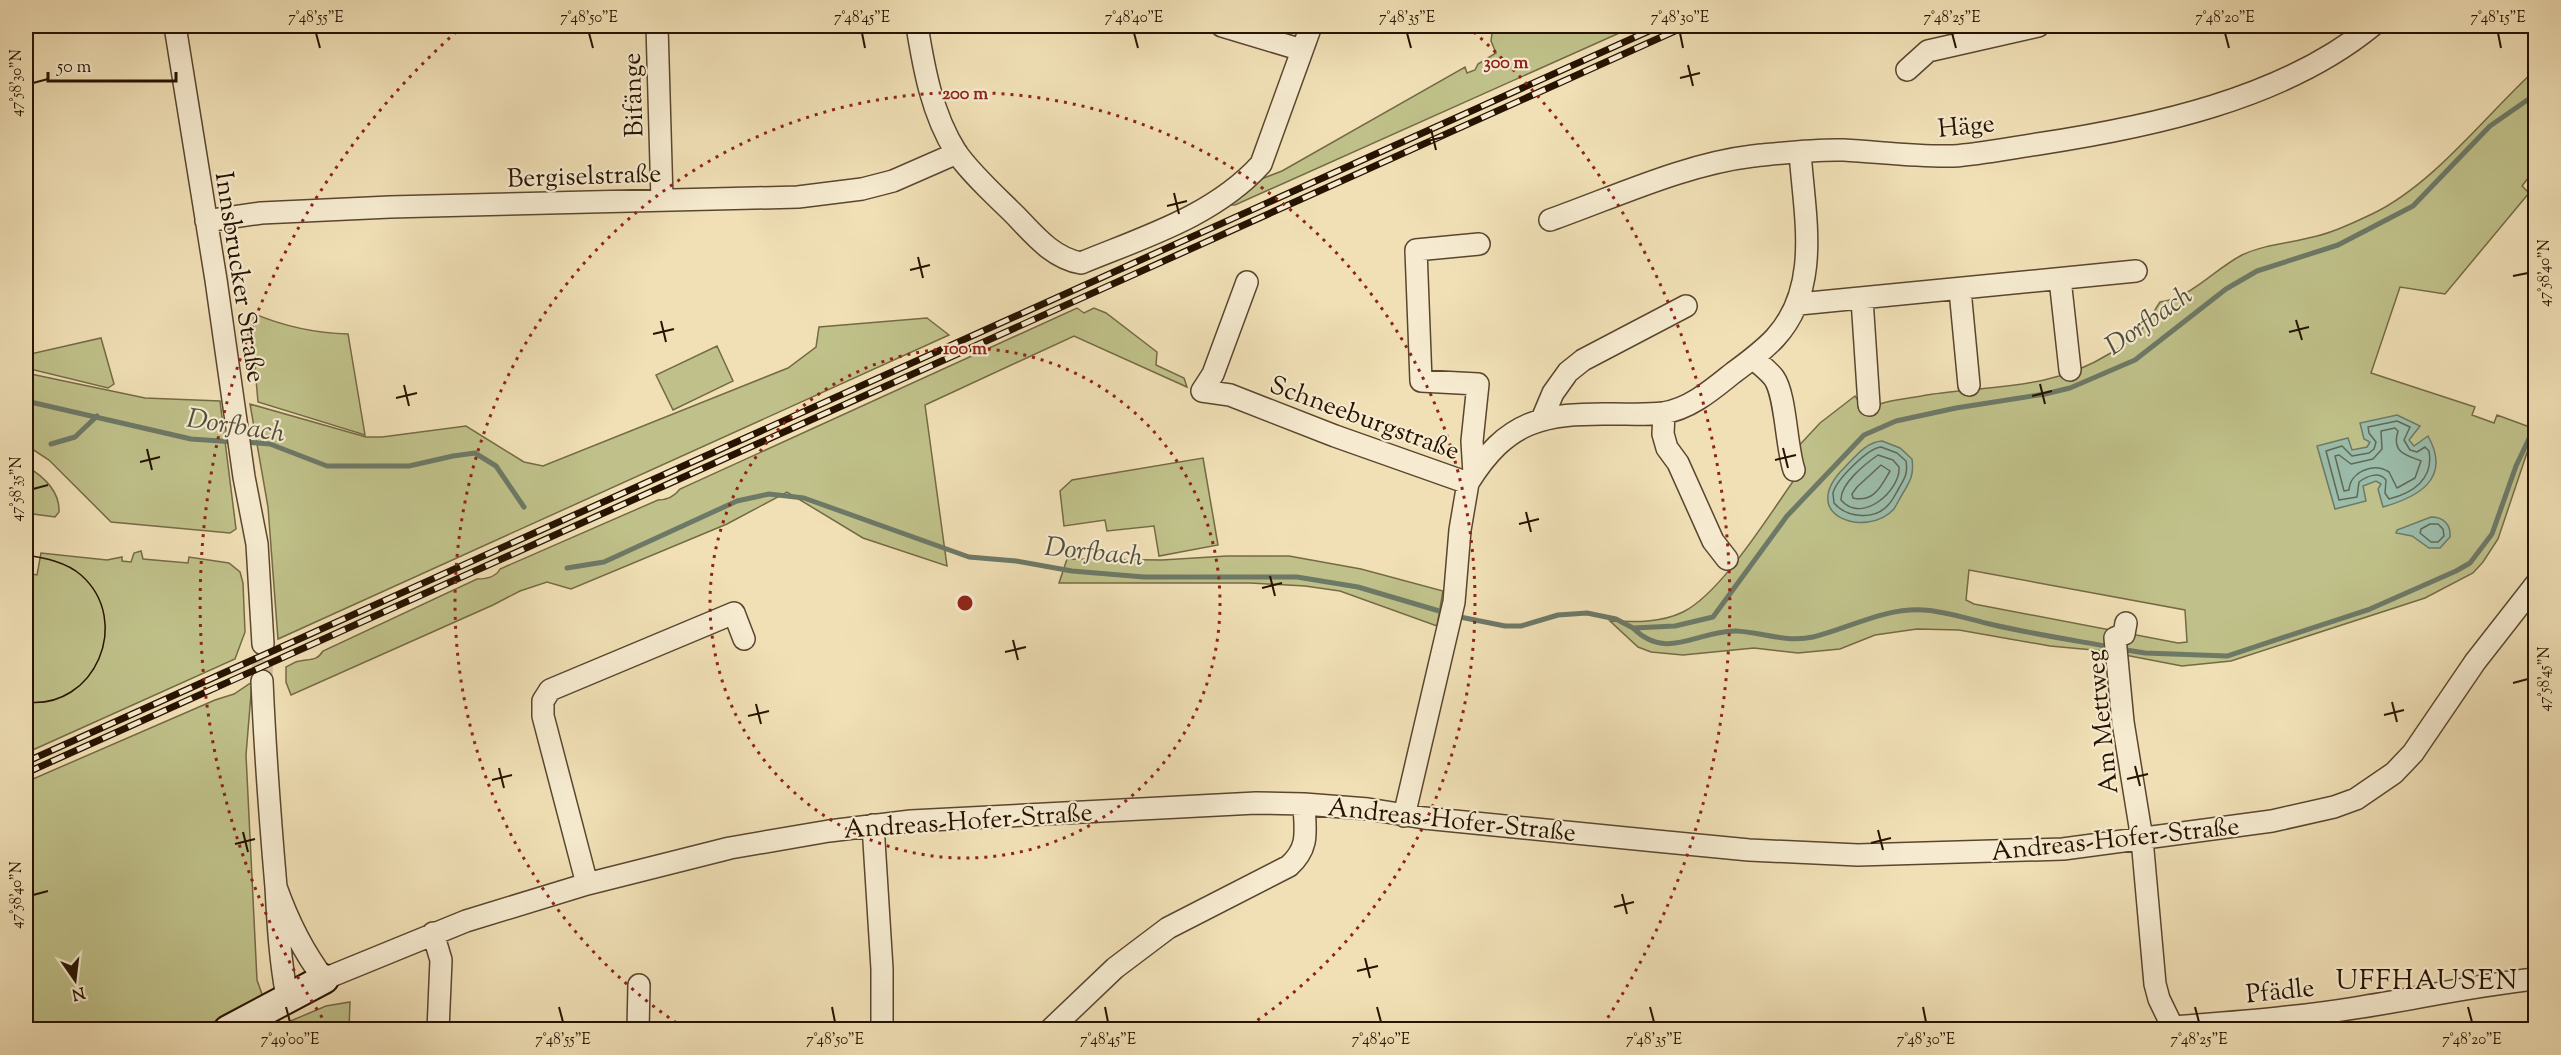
<svg xmlns="http://www.w3.org/2000/svg" width="2561" height="1055" viewBox="0 0 2561 1055" font-family="'Sorts Mill Goudy',serif">
<style>
.green{fill:#c0c18a;stroke:#746a45;stroke-width:1.5;fill-rule:evenodd}
.water{fill:#9bbdab;stroke:#6d7967;stroke-width:1.5}
.lines{fill:none;stroke-linecap:round;stroke-linejoin:round}
.shore{stroke:#616856;stroke-width:1.5}
.stream{stroke:#6d7967;stroke-width:5}
.street-tunnel{stroke:#d3c19b;stroke-width:21;stroke-dasharray:21 10;stroke-linecap:butt}
.street-casing{stroke:#5a462e;stroke-width:24}
.secondary-casing{stroke:#271300;stroke-width:32}
.street{stroke:#f6ebd0;stroke-width:21}
.secondary{stroke:#f6ebd0;stroke-width:28}
.tram{stroke:#271300;stroke-width:1.5}
.rail-casing{stroke:#271300;stroke-width:7}
.rail{stroke:#f6ebd0;stroke-width:4.5;stroke-dasharray:14;stroke-linecap:butt}
.ticks{fill:none;stroke:#271300;stroke-width:2}
.ring{fill:none;stroke:#8f2418;stroke-width:3;stroke-dasharray:3 6}
.labels{text-anchor:middle;stroke-width:4.5;stroke-linejoin:round;paint-order:stroke}
.street-label{font-size:26px;fill:#271300;stroke:#f6ebd0}
.water-label{font-size:27px;font-style:italic;fill:#504e3c;stroke:#f6ebd0}
.neighbourhood-label{font-size:27px;letter-spacing:1.5px;fill:#271300;stroke:#f6ebd0}
.centre{fill:#8f2418;stroke:#f6ebd0;stroke-width:3}
.ring-label{font-size:18px;text-anchor:middle;font-weight:bold;fill:#8f2418;stroke:#f6ebd0;stroke-width:4.5;stroke-linejoin:round;paint-order:stroke}
.neatline{fill:none;stroke:#271300;stroke-width:2}
.ticks-label{font-size:15px;text-anchor:middle;fill:#271300}
</style>
<rect width="100%" height="100%" fill="#f1e0b6"/>
<filter id="stains"><feTurbulence type="fractalNoise" baseFrequency=".00333" numOctaves="4"/><feColorMatrix values="0 0 0 0 .2 0 0 0 0 .09 0 0 0 0 .02 0 0 0 .5 -.17"/></filter>
<radialGradient id="worn" r=".72"><stop offset=".6" stop-color="#630" stop-opacity="0"/><stop offset="1" stop-color="#630" stop-opacity=".3"/></radialGradient>
<!-- green -->
<path class="green" d="M1493,26H1635L1235,205H1225L1256,181L1282,171L1465,67L1467,73L1475,70L1478,64L1496,53L1491,41Z
M2535,70V169L2522,186L2529,193L2445,294L2400,287L2371,373L2475,407L2472,415L2494,423L2497,415L2535,429L2498,539L2483,562L2473,573L2425,598L2231,661L2182,666L2104,651L2050,646L1959,630L1917,629L1875,635L1840,649L1798,653L1754,648L1683,655L1651,652L1638,647L1610,621C1636,622 1660,623 1683,612C1723,592 1772,510 1799,473L1794,451L1820,423L1855,396L1865,410C1883,400 1907,399 1927,395C1993,385 2051,390 2109,354C2122,347 2133,340 2142,329C2149,321 2154,311 2160,302C2193,297 2213,270 2242,255C2265,244 2292,243 2317,236C2335,232 2355,222 2372,214C2433,185 2485,116 2535,70ZM1969,570L2185,610L2187,642L2178,643L1974,604L1966,600Z
M1077,308L1084,313L1094,308L1106,313L1157,352L1156,365L1184,378L1187,387L1074,336L925,405L947,566L863,538L787,492L727,524L571,589L547,582L520,591L493,605L291,695L286,682V667C290,665 296,661 300,661C310,659 317,661 323,651L477,579C486,579 496,577 500,569L658,500C667,500 674,497 680,489Z
M250,312C282,326 313,333 348,334L365,435L258,402Z
M927,318L949,335L278,639L268,507L250,404L366,437H382L466,426L524,462L543,466L788,368L816,347L819,327Z
M101,338L114,384L108,388L26,368V355Z
M717,346L733,381L673,410L656,375Z
M26,373L145,398L220,401L236,529L230,533L111,522L49,460L26,445Z
M1203,458L1218,545L1159,556L1154,526L1107,531L1105,520L1064,526L1060,491L1072,480Z
M26,466C43,476 60,490 59,512L55,517L26,513Z
M141,551L143,559L188,563L189,557L229,563L240,572L243,583L245,632L235,659L26,753V573L37,575L41,553L107,560L122,557V561L131,562L134,553Z
M1227,556H1289L1361,569L1443,591L1437,626L1340,591L1305,586L1250,583H1059L1067,559L1162,560Z
M252,682L246,755L257,980L274,1028L326,1006L350,1002L349,1029H26V782L215,700L234,694Z"/>
<!-- water -->
<path class="water" d="M2397,415L2420,426L2409,440L2414,446L2428,436C2452,479 2418,497 2383,507L2378,489L2381,484L2376,481L2363,486L2366,501L2335,509L2317,446L2348,438L2352,450L2367,447L2370,442L2364,439L2360,423Z
M1882,441L1900,448L1912,459C1914,474 1911,480 1903,493C1900,498 1897,504 1894,509C1867,539 1795,516 1845,467C1856,456 1866,442 1882,441Z
M2431,517C2444,517 2451,525 2450,537L2440,548H2429L2412,536L2396,533L2397,530Z"/>
<g class="lines">
<!-- shore -->
<path class="shore" d="M2397,421L2410,427L2404,440L2410,450L2417,452L2425,447L2429,451C2434,479 2413,493 2389,499L2385,493L2386,480C2379,471 2367,476 2359,482L2357,497L2339,500L2326,451L2342,446L2352,456L2369,453L2374,449L2376,442L2369,433L2368,427Z
M2395,428L2398,431C2391,453 2407,455 2421,461L2415,478L2397,488L2389,472C2373,462 2350,472 2349,490L2344,491L2335,456L2339,455L2351,464L2373,459L2382,449L2381,431Z
M1881,447L1897,453L1906,461C1908,473 1905,478 1899,488C1896,493 1893,500 1889,504C1875,521 1847,518 1834,503C1834,502 1833,495 1833,493C1836,480 1868,448 1881,447Z
M1878,455L1893,460L1899,467C1901,490 1862,525 1841,500C1840,484 1865,464 1878,455Z
M1881,465L1890,471C1881,486 1874,503 1853,498L1852,494L1857,487Z
M2430,524H2438L2443,529L2444,536L2438,542H2431L2420,533L2421,529Z"/>
<!-- stream -->
<path class="stream" d="M26,401L191,439L235,442
M245,442L270,444L327,466H409L453,456L475,453L496,466L524,507
M51,444L75,437L97,416
M567,568L604,562L737,501L769,494L804,498L969,557L1016,561L1072,571L1144,577H1297L1358,587L1446,613
M1455,616L1505,626H1521L1558,615L1587,613L1616,619L1633,628L1675,626L1713,617L1787,516L1864,435L1896,421L1956,408L2045,394L2070,388L2135,360L2226,289L2257,271L2338,245L2413,206L2490,126L2536,94
M1633,628C1667,662 1698,630 1736,631C1761,632 1786,643 1813,637C1850,628 1883,608 1923,610C1946,611 1971,620 1994,625C2033,634 2072,640 2111,647
M2120,649L2145,653L2227,656L2370,609L2456,571L2470,563L2492,534L2516,466L2536,424"/>
<!-- street-tunnel -->
<path class="street-tunnel" d="M262,681L263,644"/>
<!-- street casing -->
<g class="street-casing">
<path id="street" d="M175,26L216,280L244,477L257,544L263,644
M657,26L662,200
M917,26C924,69 932,114 956,152C971,174 997,197 1016,216C1035,236 1053,258 1081,263C1144,237 1214,216 1261,164L1311,26
M1222,26L1302,50
M1907,70L1928,51L2038,26
M1550,220C1615,197 1685,164 1753,156C1783,153 1814,149 1844,150C1880,152 1916,157 1953,156C1981,154 2010,148 2038,144C2150,127 2283,99 2372,26
M206,221L261,213L390,207L798,197L862,189L893,181L957,153
M2060,279L2070,370
M1247,282L1213,374L1202,391L1230,395L1335,436L1468,483L1460,530L1454,602L1404,816
M1960,290L1969,385
M1862,299L1869,405
M1799,304L2136,271
M1753,358C1759,364 1768,370 1774,378C1786,395 1786,446 1794,470
M1664,413L1663,434L1667,448L1678,463L1713,541L1727,559
M1542,419L1553,393L1568,372L1583,360L1686,306
M1474,474L1472,441L1478,384L1421,381L1416,250L1479,244
M1468,483C1507,420 1543,413 1613,414C1630,414 1647,415 1663,413C1690,409 1713,389 1733,373C1748,362 1763,351 1775,338C1822,287 1804,214 1800,152
M2126,623L2124,634L2115,638L2123,722L2142,839L2155,984L2159,999L2174,1030
M262,681C265,750 270,818 276,887C278,924 280,960 287,997
M873,825L882,969V1030
M587,884L543,716V701L550,690L734,613L744,639
M276,887C288,921 302,950 324,979L466,921L587,884L730,848L829,831L911,821L1256,803L1304,804L1368,809L1424,818L1656,841L1749,850L1858,855L2063,849L2272,821L2334,807L2356,799L2394,773L2413,753L2475,662L2536,584
M433,933L441,960L438,1030
M2172,1027C2233,1022 2294,1018 2355,1008C2415,999 2474,985 2536,979
M638,1030L639,985
M1050,1030L1115,968L1168,928L1289,866C1310,847 1305,831 1304,804"/>
</g>
<!-- secondary casing -->
<g class="secondary-casing">
<path id="secondary" d="M228,1030L324,979"/>
</g>
<!-- street -->
<use href="#street" class="street"/>
<!-- secondary -->
<use href="#secondary" class="secondary"/>
<!-- tram -->
<path class="tram" d="M26,555C45,558 66,562 81,575C133,621 95,710 26,702"/>
<!-- rail casing -->
<g class="rail-casing">
<path id="rail" d="M26,762L1660,26
M26,773L1686,26"/>
</g>
<!-- rail -->
<use href="#rail" class="rail"/>
</g>
<!-- ticks -->
<path class="ticks" d="M316,33L320,48M589,33L593,48M862,33L865,48M1134,33L1138,48M1407,33L1411,48M1680,33L1683,48M1952,33L1956,48M2225,33L2229,48M2498,33L2501,48M1688,65L1693,86M1680,78L1700,73M33,83L48,79M1431,129L1436,150M1423,142L1444,137M1174,193L1179,214M1167,206L1187,201M918,257L923,278M910,270L930,265M2513,276L2528,273M2296,320L2302,340M661,321L666,342M2289,332L2309,327M653,334L674,329M2040,384L2045,404M404,385L409,406M2032,396L2052,391M396,398L417,393M1783,448L1788,468M147,449L152,470M1775,460L1796,455M140,462L160,457M33,489L48,485M1526,512L1531,532M1519,524L1539,519M1270,576L1275,596M1262,588L1282,583M1013,640L1018,660M1005,652L1026,647M2513,683L2528,679M2392,702L2397,722M756,704L761,724M2384,715L2404,710M748,716L769,711M2135,766L2140,786M499,768L504,788M2127,779L2148,774M492,780L512,775M1878,830L1883,850M243,832L248,852M1871,843L1891,838M235,844L255,839M1622,894L1627,914M33,895L48,891M1614,907L1634,902M1365,958L1370,978M1357,971L1378,966M286,1007L290,1022M559,1007L563,1022M832,1007L835,1022M1105,1007L1108,1022M1377,1007L1381,1022M1650,1007L1654,1022M1923,1007L1926,1022M2195,1007L2199,1022M2468,1007L2472,1022"/>
<!-- distance rings -->
<g class="ring">
<circle cx="965" cy="603" r="255"/>
<path d="M684 1028A510 510 0 1 1 1246 1028"/>
<path d="M327 1025A765 765 0 0 1 463 26M1467 26A765 765 0 0 1 1603 1025"/>
</g>
<g class="labels">
<!-- street labels -->
<g class="street-label">
<text transform="translate(632 95) rotate(-92)" y="9">Bifänge</text>
<text transform="translate(1966 125) rotate(-6)" y="9">Häge</text>
<text transform="translate(584 175) rotate(-2)" y="9">Bergiselstraße</text>
<text transform="translate(241 277) rotate(81)" y="9">Innsbrucker Straße</text>
<text transform="translate(1365 417) rotate(20)" y="9">Schneeburgstraße</text>
<text transform="translate(2101 722) rotate(-96)" y="9">Am Mettweg</text>
<text transform="translate(1452 819) rotate(6)" y="9">Andreas-Hofer-Straße</text>
<text transform="translate(968 820) rotate(-4)" y="9">Andreas-Hofer-Straße</text>
<text transform="translate(2115 838) rotate(-6)" y="9">Andreas-Hofer-Straße</text>
<text transform="translate(2280 990) rotate(-6)" y="9">Pfädle</text>
</g>
<!-- water labels -->
<g class="water-label">
<text transform="translate(2148 320) rotate(-35)" y="9">Dorfbach</text>
<text transform="translate(236 425) rotate(9)" y="9">Dorfbach</text>
<text transform="translate(1094 551) rotate(6)" y="9">Dorfbach</text>
</g>
<!-- neighbourhood labels -->
<g class="neighbourhood-label">
<text x="2427" y="989">UFFHAUSEN</text>
</g>
</g>
<circle cx="965" cy="603" r="9" class="centre"/>
<g class="ring-label">
<text x="1506" y="68">300 m</text>
<text x="965" y="99">200 m</text>
<text x="965" y="354">100 m</text>
</g>
<!-- margin -->
<rect width="2561" height="1055" fill="none" stroke="#f1e0b6" stroke-width="66"/>
<!-- north arrow -->
<g transform="translate(75 980) rotate(166)" stroke="#f6ebd0" stroke-width="4.5" paint-order="stroke">
<path d="M0-4.5L10 22L0 15L-10 22Z" fill="#271300"/>
<text y="-9" font-size="16" font-weight="bold" text-anchor="middle" fill="#271300">N</text>
</g>
<!-- scale -->
<path d="M48 72v9h128v-9" fill="none" stroke="#271300" stroke-width="3"/>
<text x="57" y="72" font-size="18" fill="#271300" stroke="#f6ebd0" stroke-width="4.5" paint-order="stroke">50 m</text>
<rect x="33" y="33" width="2495" height="989" class="neatline"/>
<g class="ticks-label">
<text x="316" y="22">7°48'55"E</text>
<text x="589" y="22">7°48'50"E</text>
<text x="862" y="22">7°48'45"E</text>
<text x="1134" y="22">7°48'40"E</text>
<text x="1407" y="22">7°48'35"E</text>
<text x="1680" y="22">7°48'30"E</text>
<text x="1952" y="22">7°48'25"E</text>
<text x="2225" y="22">7°48'20"E</text>
<text x="2498" y="22">7°48'15"E</text>
<text transform="translate(16 83) rotate(-90)" y="5">47°58'30"N</text>
<text transform="translate(2544 273) rotate(-90)" y="5">47°58'40"N</text>
<text transform="translate(16 489) rotate(-90)" y="5">47°58'35"N</text>
<text transform="translate(2544 679) rotate(-90)" y="5">47°58'45"N</text>
<text transform="translate(16 895) rotate(-90)" y="5">47°58'40"N</text>
<text x="290" y="1044">7°49'00"E</text>
<text x="563" y="1044">7°48'55"E</text>
<text x="835" y="1044">7°48'50"E</text>
<text x="1108" y="1044">7°48'45"E</text>
<text x="1381" y="1044">7°48'40"E</text>
<text x="1654" y="1044">7°48'35"E</text>
<text x="1926" y="1044">7°48'30"E</text>
<text x="2199" y="1044">7°48'25"E</text>
<text x="2472" y="1044">7°48'20"E</text>
</g>
<rect width="100%" height="100%" filter="url(#stains)"/>
<rect width="100%" height="100%" fill="url(#worn)"/>
</svg>
